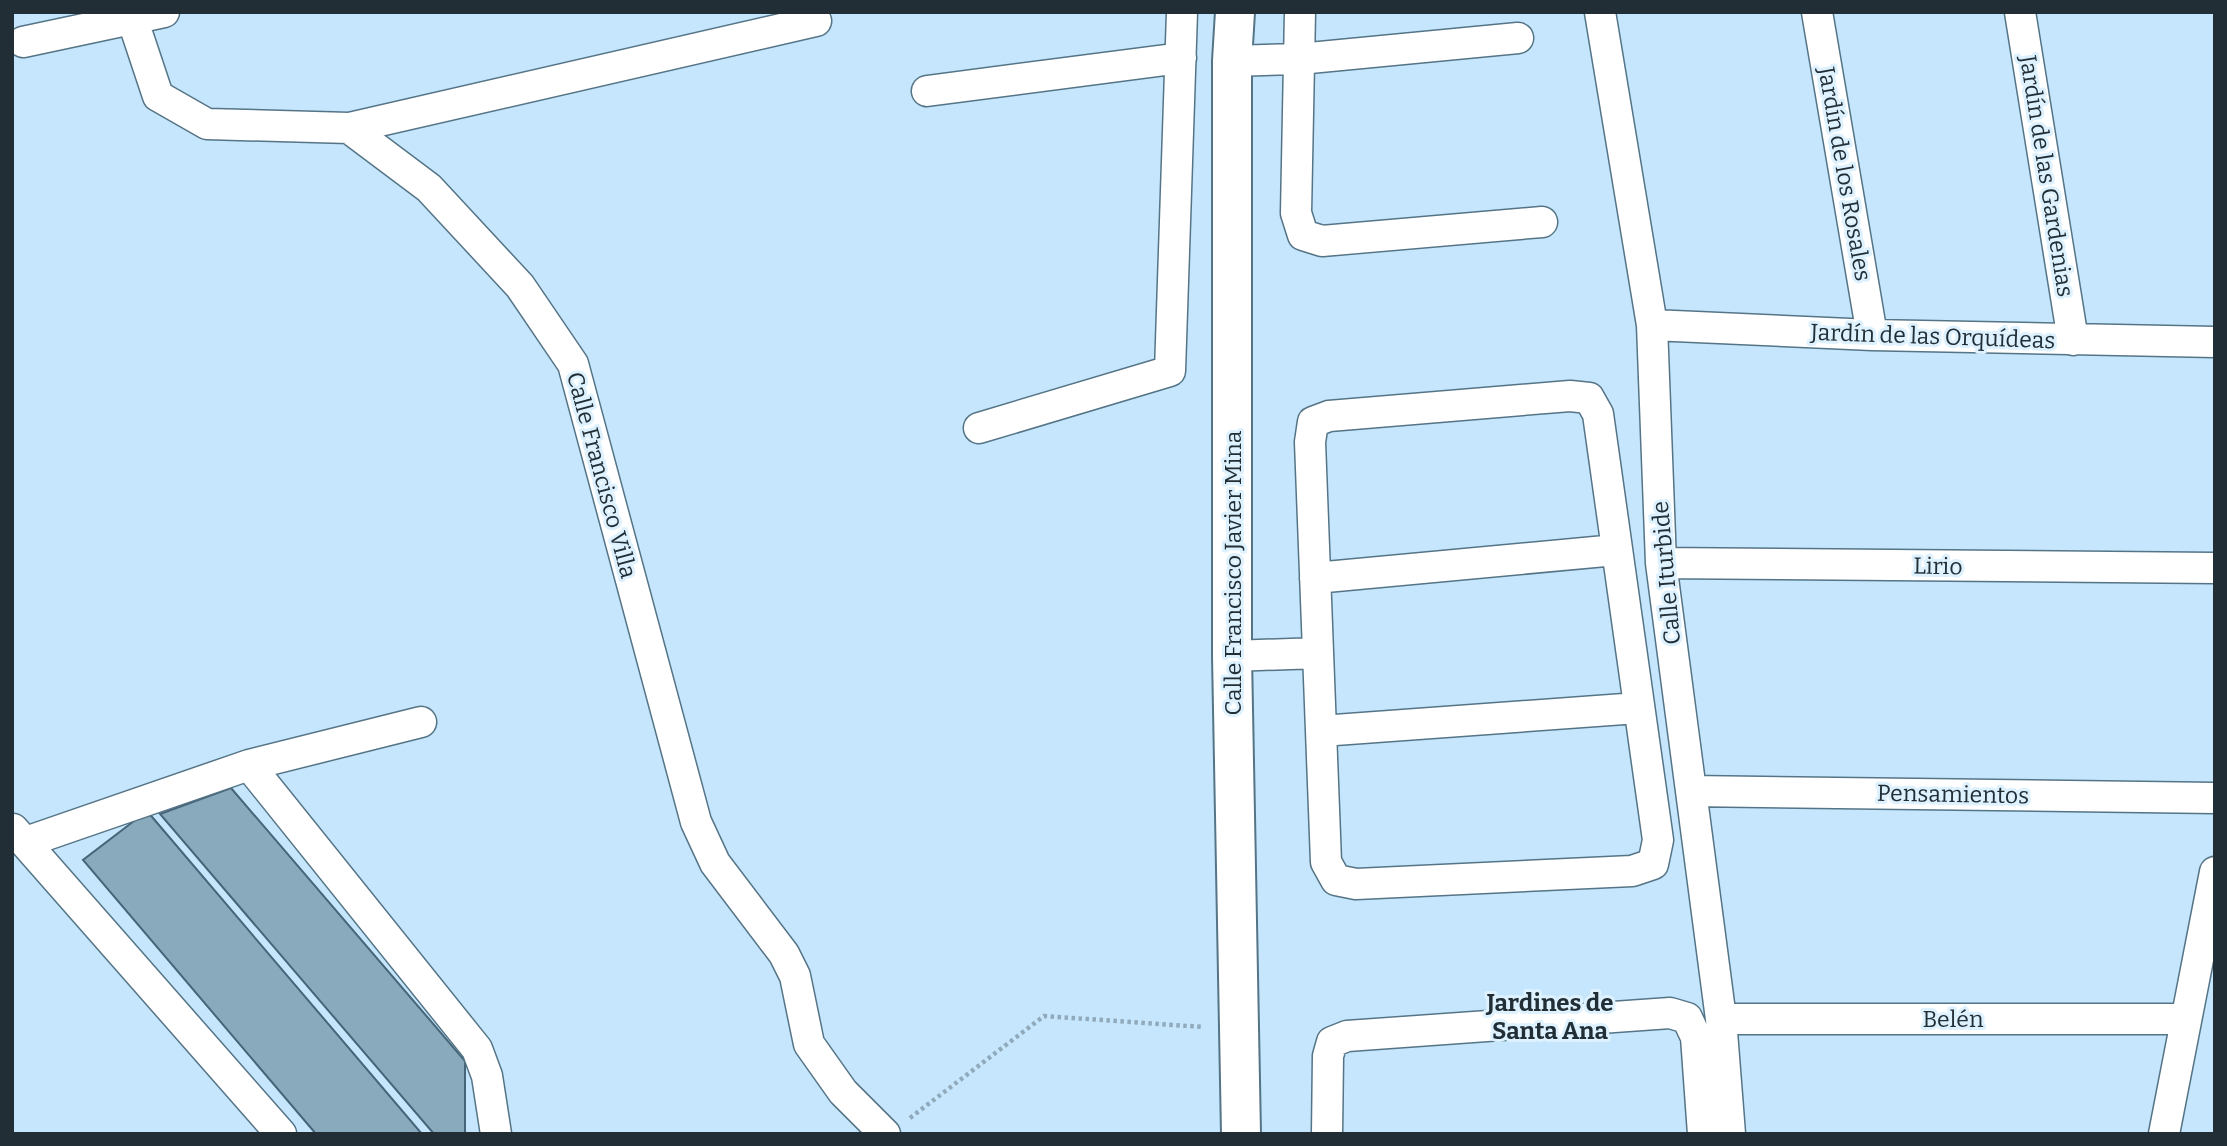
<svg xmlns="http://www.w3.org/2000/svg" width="2227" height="1146" viewBox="0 0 2227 1146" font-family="Bitter,serif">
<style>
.building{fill:#89a9bd;stroke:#476578;stroke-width:2}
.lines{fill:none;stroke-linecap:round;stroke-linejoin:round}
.minor-casing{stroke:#557486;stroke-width:33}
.tertiary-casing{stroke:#557486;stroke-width:42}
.path{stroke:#90aabc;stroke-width:4.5;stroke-dasharray:3.5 3.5;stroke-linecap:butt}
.minor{stroke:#fff;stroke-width:30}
.tertiary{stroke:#fff;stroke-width:38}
.labels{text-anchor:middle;stroke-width:6;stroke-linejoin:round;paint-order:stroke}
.street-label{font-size:23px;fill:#212e36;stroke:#ddf1fe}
.neighbourhood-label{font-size:24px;font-weight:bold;fill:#212e36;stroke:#ddf1fe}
</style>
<rect width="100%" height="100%" fill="#c5e6fc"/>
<!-- building -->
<path class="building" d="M231,788L465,1061V1134H434L160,814Z
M147,811L422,1134H316L83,860Z"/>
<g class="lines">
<!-- minor casing -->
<g class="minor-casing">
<path id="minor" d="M130,12L158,96L207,124L349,128L429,188L520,286L573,364L696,822L715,863L784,954L795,976L809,1044L843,1092L885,1134
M1300,12L1296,213L1303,235L1322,241L1542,222
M1600,12L1652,325L1661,563L1721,1019L1730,1134
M1817,12L1872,335
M2020,12L2073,340
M23,42L164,12
M1232,61L1299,59L1518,38
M927,91L1181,58
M349,128L816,21
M1652,325L1872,335L2215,342
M1570,396L1589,398L1598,414L1658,840L1653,864L1632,871L1356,884L1336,880L1326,862L1310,442L1313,422L1329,416Z
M979,428L1170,371L1182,12
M1661,563L2215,568
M1315,578L1616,550
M1232,656L1318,653
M1321,731L1638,708
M249,765L477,1049L487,1076L496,1134
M1691,791L2215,798
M13,829L281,1134
M26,842L249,765L421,722
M1721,1019H2186
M1327,1134L1328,1056L1332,1042L1347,1036L1670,1013L1687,1018L1696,1037L1703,1134
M2164,1134L2215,872"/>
</g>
<!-- tertiary casing -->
<g class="tertiary-casing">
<path id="tertiary" d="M1235,12L1232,61V656L1241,1134"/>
</g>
<!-- path -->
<path class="path" d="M910,1118L1044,1016L1203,1027"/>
<!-- minor -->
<use href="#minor" class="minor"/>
<!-- tertiary -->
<use href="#tertiary" class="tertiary"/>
</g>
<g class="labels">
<!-- street labels -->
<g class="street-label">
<text transform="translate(1845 174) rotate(80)" y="8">Jardín de los Rosales</text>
<text transform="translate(2047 176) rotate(81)" y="8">Jardín de las Gardenias</text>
<text transform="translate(1933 336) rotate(2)" y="8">Jardín de las Orquídeas</text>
<text transform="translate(602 475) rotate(75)" y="8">Calle Francisco Villa</text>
<text transform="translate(1938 566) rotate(1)" y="8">Lirio</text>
<text transform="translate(1233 573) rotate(-90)" y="8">Calle Francisco Javier Mina</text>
<text transform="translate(1666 573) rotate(-95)" y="8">Calle Iturbide</text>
<text transform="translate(1953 794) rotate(1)" y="8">Pensamientos</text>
<text x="1953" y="1027">Belén</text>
</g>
<!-- neighbourhood labels -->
<g class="neighbourhood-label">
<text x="1550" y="1011">Jardines de<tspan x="1550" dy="28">Santa Ana</tspan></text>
</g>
</g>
<!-- border -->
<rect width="2227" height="1146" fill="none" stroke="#212e36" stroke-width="28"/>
</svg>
